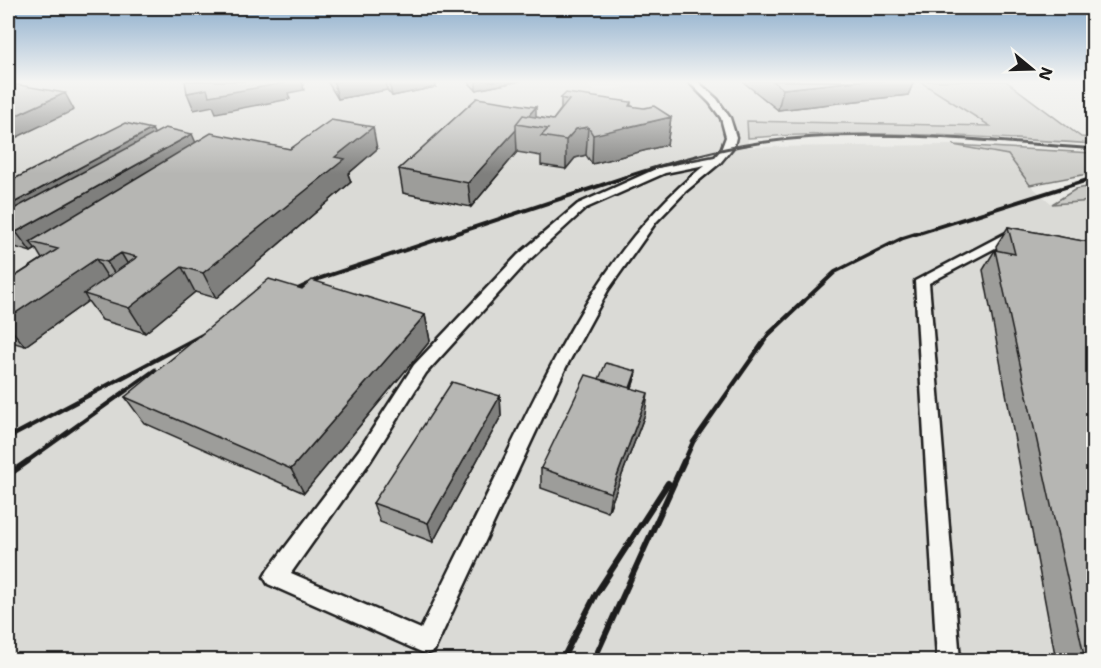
<svg xmlns="http://www.w3.org/2000/svg" width="1101" height="668" viewBox="0 0 1101 668" font-family="'Shantell Sans',sans-serif">
<style>
.built{fill:#dadad6}
.green{fill:#cbcbc7;stroke:#747472;stroke-width:1.5}
.lines{fill:none;stroke-linecap:round;stroke-linejoin:round}
.lane-casing{stroke:#1c1c1c;stroke-width:5}
.lane{fill:#f6f6f2;fill-rule:evenodd}
.rail-far3{stroke:#1c1c1c;stroke-width:3}
.rail-far2{stroke:#1c1c1c;stroke-width:4}
.rail-far1{stroke:#1c1c1c;stroke-width:4.5}
.rail{stroke:#1c1c1c;stroke-width:6}
.wall{fill:#9d9d9a;stroke:#1c1c1c;stroke-width:1.5}
.shaded-wall{fill:#7f7f7d;stroke:#1c1c1c;stroke-width:1.5}
.building{fill:#b6b6b3;stroke:#1c1c1c;stroke-width:1.5}
</style>
<rect width="100%" height="100%" fill="#e9e9e5"/>
<filter id="ink" filterUnits="userSpaceOnUse"><feTurbulence type="fractalNoise" baseFrequency=".0167" numOctaves="2"/><feDisplacementMap in="SourceGraphic" scale="12" xChannelSelector="R" yChannelSelector="G"/><feConvolveMatrix kernelMatrix="1 2 1 2 8 2 1 2 1" color-interpolation-filters="sRGB"/></filter>
<g filter="url(#ink)">
<!-- built -->
<path class="built" d="M8,81H583L594,91L678,81H919L991,126L748,121V147L953,145L1008,155L1030,185L1052,204L1093,201V660H8Z"/>
<!-- green -->
<path class="green" d="M919,81H1006L1081,137L1093,138V144C978,136 863,129 748,138L747,121L990,126Z
M953,145L1093,153V173L1030,185L1008,155Z
M1093,186V201L1052,204L1076,189Z"/>
<g class="lines">
<!-- lane casing -->
<g class="lane-casing">
<path id="lane" d="M688,81H697L717,99L730,118L736,137L734,146L720,163L686,191L656,222L608,290L566,367L434,651L426,654L268,584L264,577L268,570L359,450L414,365L518,255L578,204L658,168L715,157L721,150L726,137L721,118L710,103ZM705,165C608,242 556,354 503,462C476,518 448,573 421,629L291,573L371,460L426,373L528,261L586,208L665,173Z
M1010,231L1014,232V238L929,283L960,660H937L915,281Z"/>
</g>
<!-- lane -->
<use href="#lane" class="lane"/>
<!-- rail-far3 -->
<path class="rail-far3" d="M622,178C667,163 711,150 758,143C869,126 983,141 1094,149"/>
<!-- rail-far2 -->
<path class="rail-far2" d="M285,295L321,278L626,177
M803,302L835,272L903,238L1094,178"/>
<!-- rail-far1 -->
<path class="rail-far1" d="M8,438L212,330
M26,462L155,370
M684,462L693,442L769,334L804,301"/>
<!-- rail -->
<path class="rail" d="M8,475L28,461
M562,660L596,594L668,483
M594,660L684,461"/>
</g>
<!-- wall -->
<path class="wall" d="M327,81H435L436,87L392,96L387,90L338,99Z
M467,81H520L476,90Z
M742,81H914L908,95L778,110Z
M477,98L536,117L553,120L561,109V98L631,106L671,117L667,145L592,164L586,155L575,158L566,169L541,165V156L517,152L471,207L403,193L399,169Z
M155,134L196,142L290,149H377L348,174L351,182L216,298L195,292L145,333L102,320L88,301L25,346L8,341V281L42,259L36,249L31,252L8,245V182Z
M1008,227L1094,243V660H1056L983,270L995,250L997,251L996,246Z
M302,289L425,315L430,341L304,493L144,423L125,397Z
M635,378L632,388L645,414L608,512L541,488V468L599,379Z
M500,396L501,416L433,542L380,522L373,503Z"/>
<!-- shaded-wall -->
<path class="shaded-wall" d="M283,81H302L304,90L288,93L290,99L216,113L213,106L194,110L187,93L207,89Z
M342,81H386L387,90L338,99L334,82Z
M389,81H435L436,87L392,96Z
M476,81H520L476,90Z
M857,81H914L908,95L778,110L783,89Z
M65,93L74,110L11,140L8,135V119Z
M631,102L629,127L671,117L667,145L592,164L593,135L629,106Z
M536,107V127L521,124Z
M373,127L377,149L348,174L351,182L216,298L203,273L335,157Z
M588,127L586,155L575,158L566,169V140L576,129Z
M152,129L161,147L8,230V206Z
M516,130L517,152L471,207L468,183Z
M192,134L200,152L30,242L36,249L31,252L16,232Z
M121,253L136,278L123,287L107,262Z
M96,259L112,284L84,294L88,301L25,346L8,326V318Z
M182,267L195,292L145,333L129,308Z
M425,315L430,341L304,493L291,469Z
M636,371L635,378L627,401L628,393Z
M648,393L645,414L608,512L611,493Z
M500,396L501,416L433,542L428,523Z"/>
<!-- building -->
<path class="building" d="M185,81H284L285,83L209,96L207,89L187,93Z
M773,81H857L783,89Z
M8,83L65,93L8,119Z
M566,93L631,102L629,106L644,108L654,106L671,117L593,135L588,127L576,129L566,140L541,136L548,129L516,124L523,115L553,120L569,100L561,98Z
M477,98L536,107L528,116L523,115L516,124V130L468,183L399,169Z
M331,120L373,127L335,157L345,159L203,273L182,267L129,308L84,294L137,257L121,253L107,262L96,259L8,318V281L58,249L30,242L211,133L290,149Z
M125,123L152,129L8,206V182Z
M165,128L192,134L16,232L8,230V212Z
M1008,227L1094,243V660H1085L995,250L1015,254Z
M269,279L302,289L312,280L425,315L291,469L125,397Z
M606,363L636,371L630,388L599,379Z
M586,375L648,393L611,493L541,468Z
M452,382L500,396L428,523L373,503Z"/>
</g>
<!-- sky -->
<linearGradient id="sky" x2="0" y2="1"><stop stop-color="#8cadcc"/><stop offset="0.47" stop-color="#f5f5f3"/><stop offset="1" stop-color="#f5f5f3" stop-opacity="0"/></linearGradient>
<rect width="1101" height="174" fill="url(#sky)"/>
<!-- margin -->
<rect width="1101" height="668" fill="none" stroke="#f6f6f2" stroke-width="30"/>
<rect x="15" y="15" width="1071" height="638" fill="none" stroke="#1c1c1c" stroke-width="2" filter="url(#ink)"/>
<!-- north arrow -->
<g transform="translate(1032 69) rotate(109)" stroke="#f6f6f2" stroke-width="4.5" paint-order="stroke">
<path d="M0-4.5L10 22L0 15L-10 22Z" fill="#1c1c1c"/>
<text y="-9" font-size="16" font-weight="bold" text-anchor="middle" fill="#1c1c1c">N</text>
</g>
</svg>
